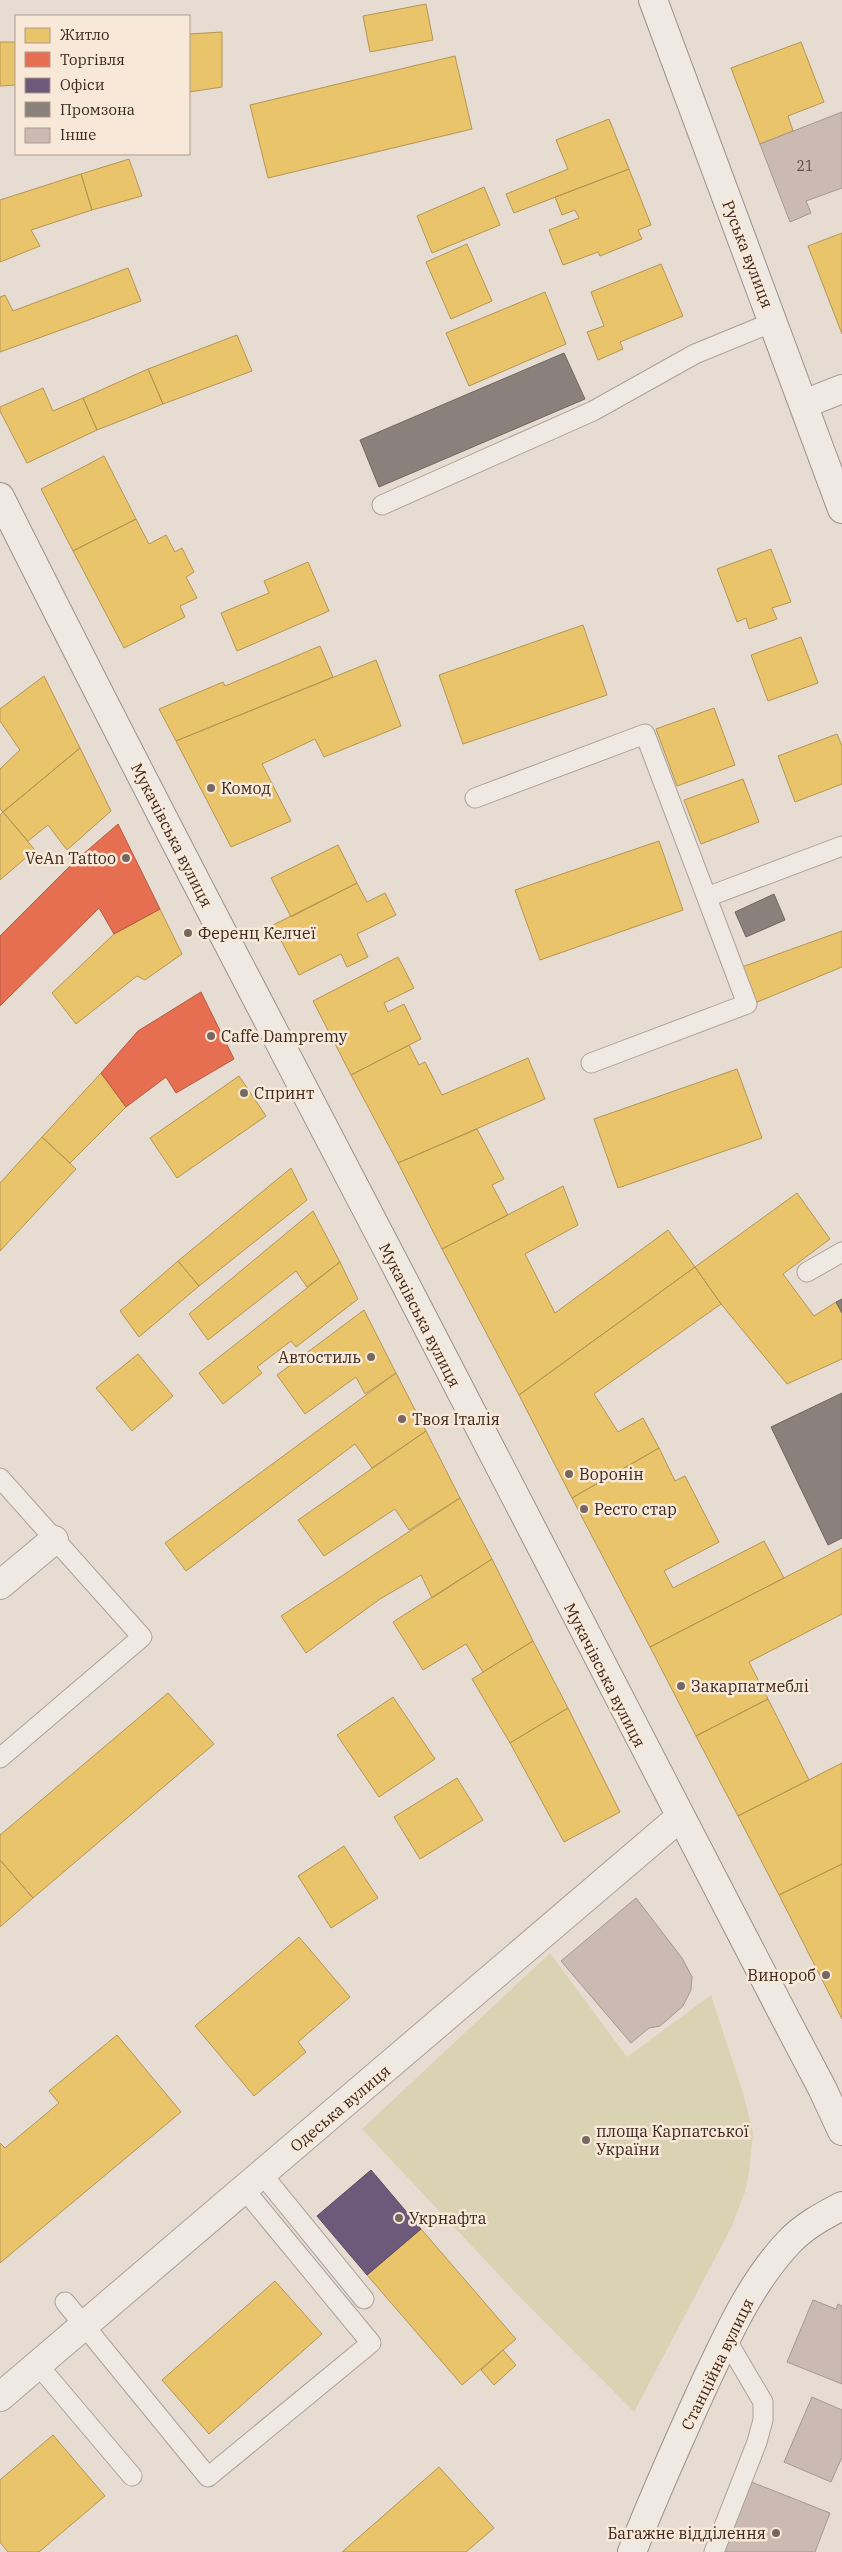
<svg xmlns="http://www.w3.org/2000/svg" width="842" height="2552" viewBox="0 0 842 2552" font-family="'IBM Plex Serif',serif">
<style>
.green{fill:#dad3b3}
.homes{fill:#e9c46a;stroke:#b59554}
.shops{fill:#e76f51;stroke:#b45a42}
.offices{fill:#6d597a;stroke:#5e4a5f}
.industry{fill:#8a817c;stroke:#736660}
.building{fill:#cbbab2;stroke:#a8978f}
.lines{fill:none;stroke-linecap:round;stroke-linejoin:round}
.lane-casing{stroke:#aca199;stroke-width:21}
.street-casing{stroke:#aca199;stroke-width:30}
.secondary-casing{stroke:#9c9189;stroke-width:30}
.lane{stroke:#efe9e3;stroke-width:19}
.street{stroke:#efe9e3;stroke-width:28}
.secondary{stroke:#efe9e3;stroke-width:28}
.poi-dot{fill:#78675e;stroke:#f7e8d8;stroke-width:2}
.labels{text-anchor:middle;stroke-width:5;stroke-linejoin:round;paint-order:stroke}
.number-label{font-size:14px;fill:#604c44}
.street-label{font-size:16px;fill:#3c2820;stroke:#f7e8d8}
.poi-label{font-size:16px;fill:#3c2820;stroke:#f7e8d8;text-anchor:start}
</style>
<rect width="100%" height="100%" fill="#e7dcd1"/>
<!-- green -->
<path class="green" d="M550,1953L627,2057L711,1995L743,2093L753,2132L749,2173L745,2192L731,2228L634,2412L517,2294L362,2129Z"/>
<!-- homes -->
<path class="homes" d="M426,4L433,40L370,52L363,16Z
M222,32V87L189,92V34Z
M0,42H16V85L0,86Z
M801,42L824,102L788,116L793,131L760,144L731,68Z
M455,56L472,129L268,178L250,105Z
M609,119L629,169L514,213L506,194L568,169L556,140Z
M129,159L142,196L92,210L81,174Z
M629,169L651,225L638,230L642,239L600,256L598,252L563,265L549,230L579,218L575,210L562,215L555,197Z
M81,174L92,210L31,230L40,246L0,262V200Z
M484,187L500,225L432,253L417,216Z
M842,233V334L808,246Z
M467,244L492,301L451,319L426,262Z
M661,264L683,316L620,342L623,349L598,360L587,332L604,326L591,292Z
M128,268L141,301L0,352V297L5,295L13,311Z
M545,292L566,344L469,386L446,333Z
M237,335L252,371L163,404L148,369Z
M148,369L163,404L97,430L83,398Z
M43,388L53,411L83,398L97,430L27,463L0,411V407Z
M104,456L136,519L73,551L41,489Z
M136,519L149,544L166,535L175,552L182,548L194,572L186,577L197,598L180,606L185,617L124,648L73,551Z
M771,549L791,602L772,608L777,619L749,629L746,618L737,622L717,569Z
M308,562L329,611L237,651L221,613L269,593L264,581Z
M583,625L607,695L463,744L439,675Z
M801,637L818,683L768,701L751,655Z
M320,646L333,677L176,741L159,709L223,682L225,686Z
M376,660L401,726L324,757L315,739L262,764L291,821L231,847L176,741Z
M44,676L80,748L3,812L0,809V769L20,750L0,721V709Z
M714,708L735,765L677,786L656,729Z
M837,734L842,746V784L795,802L778,756Z
M80,748L111,811L67,850L48,825L28,841L3,812Z
M743,779L759,822L701,844L684,800Z
M3,812L35,850L0,880V815Z
M659,841L683,910L540,960L515,890Z
M338,845L357,883L291,917L271,878Z
M357,883L367,902L385,893L396,915L357,934L368,957L347,967L341,954L299,975L273,925Z
M160,909L182,954L145,980L137,976L76,1024L52,993L114,934Z
M842,931V967L755,1003L742,967Z
M398,957L414,988L384,1003L388,1012L404,1004L421,1039L351,1075L313,1001Z
M409,1045L419,1065L425,1062L442,1095L528,1058L545,1099L398,1163L351,1075Z
M737,1069L762,1138L618,1188L594,1119Z
M101,1073L126,1107L70,1163L42,1137Z
M239,1076L266,1116L177,1178L150,1138Z
M477,1129L504,1179L492,1185L508,1215L442,1249L398,1163Z
M42,1137L76,1169L0,1251V1183Z
M291,1168L307,1200L199,1286L178,1261Z
M563,1186L578,1225L525,1254L555,1313L668,1230L695,1267L519,1395L442,1249Z
M797,1193L830,1239L783,1274L814,1316L836,1302L842,1313V1359L787,1384L721,1304L695,1267Z
M313,1211L340,1262L307,1287L296,1271L208,1340L189,1314Z
M178,1261L199,1286L139,1337L120,1311Z
M340,1262L358,1299L296,1347L291,1341L257,1367L262,1373L223,1404L199,1373Z
M695,1267L721,1304L594,1394L618,1432L643,1418L659,1448L572,1498L519,1395Z
M364,1310L396,1373L365,1394L356,1377L305,1414L277,1375Z
M138,1354L173,1396L132,1431L96,1388Z
M396,1373L426,1431L372,1468L355,1444L186,1571L165,1543Z
M426,1431L460,1498L409,1530L395,1509L324,1556L298,1520Z
M659,1448L675,1481L685,1476L719,1542L664,1571L673,1588L764,1541L784,1578L650,1647L572,1498Z
M460,1498L492,1559L432,1598L421,1575L380,1599L306,1653L281,1616Z
M842,1548V1614L749,1662L768,1699L696,1736L650,1647Z
M492,1559L533,1641L483,1672L466,1644L423,1670L393,1622Z
M533,1641L568,1708L510,1743L472,1679Z
M168,1693L214,1744L33,1898L0,1860V1835Z
M393,1697L435,1759L379,1797L337,1735Z
M768,1699L809,1780L738,1816L696,1736Z
M568,1708L620,1812L564,1842L510,1743Z
M842,1763V1864L779,1895L738,1816Z
M457,1778L483,1820L420,1859L394,1817Z
M344,1846L378,1898L331,1928L298,1876Z
M0,1860L33,1898L0,1927Z
M842,1864V2019L779,1895Z
M299,1937L350,1997L298,2042L306,2052L254,2096L195,2026Z
M117,2035L181,2112L0,2263V2143L5,2148L59,2103L49,2091Z
M421,2229L516,2339L462,2385L367,2275Z
M275,2281L322,2334L209,2434L162,2380Z
M503,2350L516,2365L494,2385L481,2370Z
M53,2435L105,2496L39,2552H8L0,2542V2480Z
M439,2467L494,2528L466,2552H342Z"/>
<!-- shops -->
<path class="shops" d="M118,824L160,909L114,934L99,908L0,1006V936L74,862Z
M201,992L234,1059L176,1093L166,1077L126,1107L101,1073L138,1031Z"/>
<!-- offices -->
<path class="offices" d="M371,2170L421,2229L367,2275L317,2216Z"/>
<!-- industry -->
<path class="industry" d="M564,353L585,399L379,487L360,440Z
M774,894L785,920L746,937L735,912Z
M842,1299V1313L836,1302Z
M842,1393V1538L828,1545L771,1427Z"/>
<!-- building -->
<path class="building" d="M842,112V188L806,201L811,213L790,222L760,144Z
M636,1898L682,1958L692,1977L691,1990L683,2006L660,2026L649,2028L631,2043L561,1961Z
M813,2300L836,2309L838,2304L842,2306V2384L787,2362Z
M812,2397L842,2410V2457L831,2482L784,2462Z
M749,2481L830,2513L815,2552H722Z"/>
<g class="lines">
<!-- lane casing -->
<g class="lane-casing">
<path id="lane" d="M382,505L593,411L695,354L773,322
M475,798L645,734L747,1004L591,1063
M707,897L842,846
M807,1272L842,1252
M0,1478L142,1637L0,1758
M262,2174L364,2299
M65,2302L208,2477L371,2343L244,2189
M38,2365L132,2476
M714,2552L757,2442L763,2420V2402L726,2339"/>
</g>
<!-- street casing -->
<g class="street-casing">
<path id="street" d="M804,404L842,389
M0,1585L54,1540
M0,2397L679,1818"/>
</g>
<!-- secondary casing -->
<g class="secondary-casing">
<path id="secondary" d="M653,0L842,509
M0,497C133,763 271,1026 408,1289C546,1556 682,1823 822,2088L842,2131
M632,2552C654,2495 679,2440 704,2385C727,2336 751,2282 789,2242C804,2226 823,2216 842,2206"/>
</g>
<!-- lane -->
<use href="#lane" class="lane"/>
<!-- street -->
<use href="#street" class="street"/>
<!-- secondary -->
<use href="#secondary" class="secondary"/>
</g>
<!-- markers -->
<g class="poi-dot">
<circle cx="211" cy="788" r="5"/>
<circle cx="126" cy="858" r="5"/>
<circle cx="188" cy="933" r="5"/>
<circle cx="211" cy="1036" r="5"/>
<circle cx="244" cy="1093" r="5"/>
<circle cx="371" cy="1357" r="5"/>
<circle cx="402" cy="1419" r="5"/>
<circle cx="569" cy="1474" r="5"/>
<circle cx="584" cy="1509" r="5"/>
<circle cx="681" cy="1686" r="5"/>
<circle cx="826" cy="1975" r="5"/>
<circle cx="586" cy="2140" r="5"/>
<circle cx="399" cy="2218" r="5"/>
<circle cx="776" cy="2533" r="5"/>
</g>
<g class="labels">
<!-- number labels -->
<g class="number-label">
<text x="805" y="171">21</text>
</g>
<!-- street labels -->
<g class="street-label">
<text transform="translate(748 254) rotate(69)" y="6">Руська вулиця</text>
<text transform="translate(172 835) rotate(63)" y="6">Мукачівська вулиця</text>
<text transform="translate(420 1315) rotate(63)" y="6">Мукачівська вулиця</text>
<text transform="translate(605 1675) rotate(63)" y="6">Мукачівська вулиця</text>
<text transform="translate(340 2108) rotate(-40)" y="6">Одеська вулиця</text>
<text transform="translate(717 2364) rotate(-64)" y="6">Станційна вулиця</text>
</g>
<!-- poi labels -->
<g class="poi-label">
<text x="221" y="794">Комод</text>
<text x="116" y="864" text-anchor="end">VeAn Tattoo</text>
<text x="198" y="939">Ференц Келчеї</text>
<text x="221" y="1042">Caffe Dampremy</text>
<text x="254" y="1099">Спринт</text>
<text x="361" y="1363" text-anchor="end">Автостиль</text>
<text x="412" y="1425">Твоя Італія</text>
<text x="579" y="1480">Воронін</text>
<text x="594" y="1515">Ресто стар</text>
<text x="691" y="1692">Закарпатмеблі</text>
<text x="816" y="1981" text-anchor="end">Винороб</text>
<text x="596" y="2137">площа Карпатської<tspan x="596" dy="18">України</tspan></text>
<text x="409" y="2224">Укрнафта</text>
<text x="766" y="2539" text-anchor="end">Багажне відділення</text>
</g>
</g>
<!-- legend -->
<rect x="15" y="15" width="175" height="140" fill="#f7e8d8" stroke="#ac9b8e"/>
<rect x="25" y="28" width="25" height="15" fill="#e9c46a" stroke="#ac9b8e"/>
<text x="60" y="40" font-size="15" fill="#3c2820">Житло</text>
<rect x="25" y="52" width="25" height="15" fill="#e76f51" stroke="#ac9b8e"/>
<text x="60" y="65" font-size="15" fill="#3c2820">Торгівля</text>
<rect x="25" y="78" width="25" height="15" fill="#6d597a" stroke="#ac9b8e"/>
<text x="60" y="90" font-size="15" fill="#3c2820">Офіси</text>
<rect x="25" y="102" width="25" height="15" fill="#8a817c" stroke="#ac9b8e"/>
<text x="60" y="115" font-size="15" fill="#3c2820">Промзона</text>
<rect x="25" y="128" width="25" height="15" fill="#cbbab2" stroke="#ac9b8e"/>
<text x="60" y="140" font-size="15" fill="#3c2820">Інше</text>
</svg>
